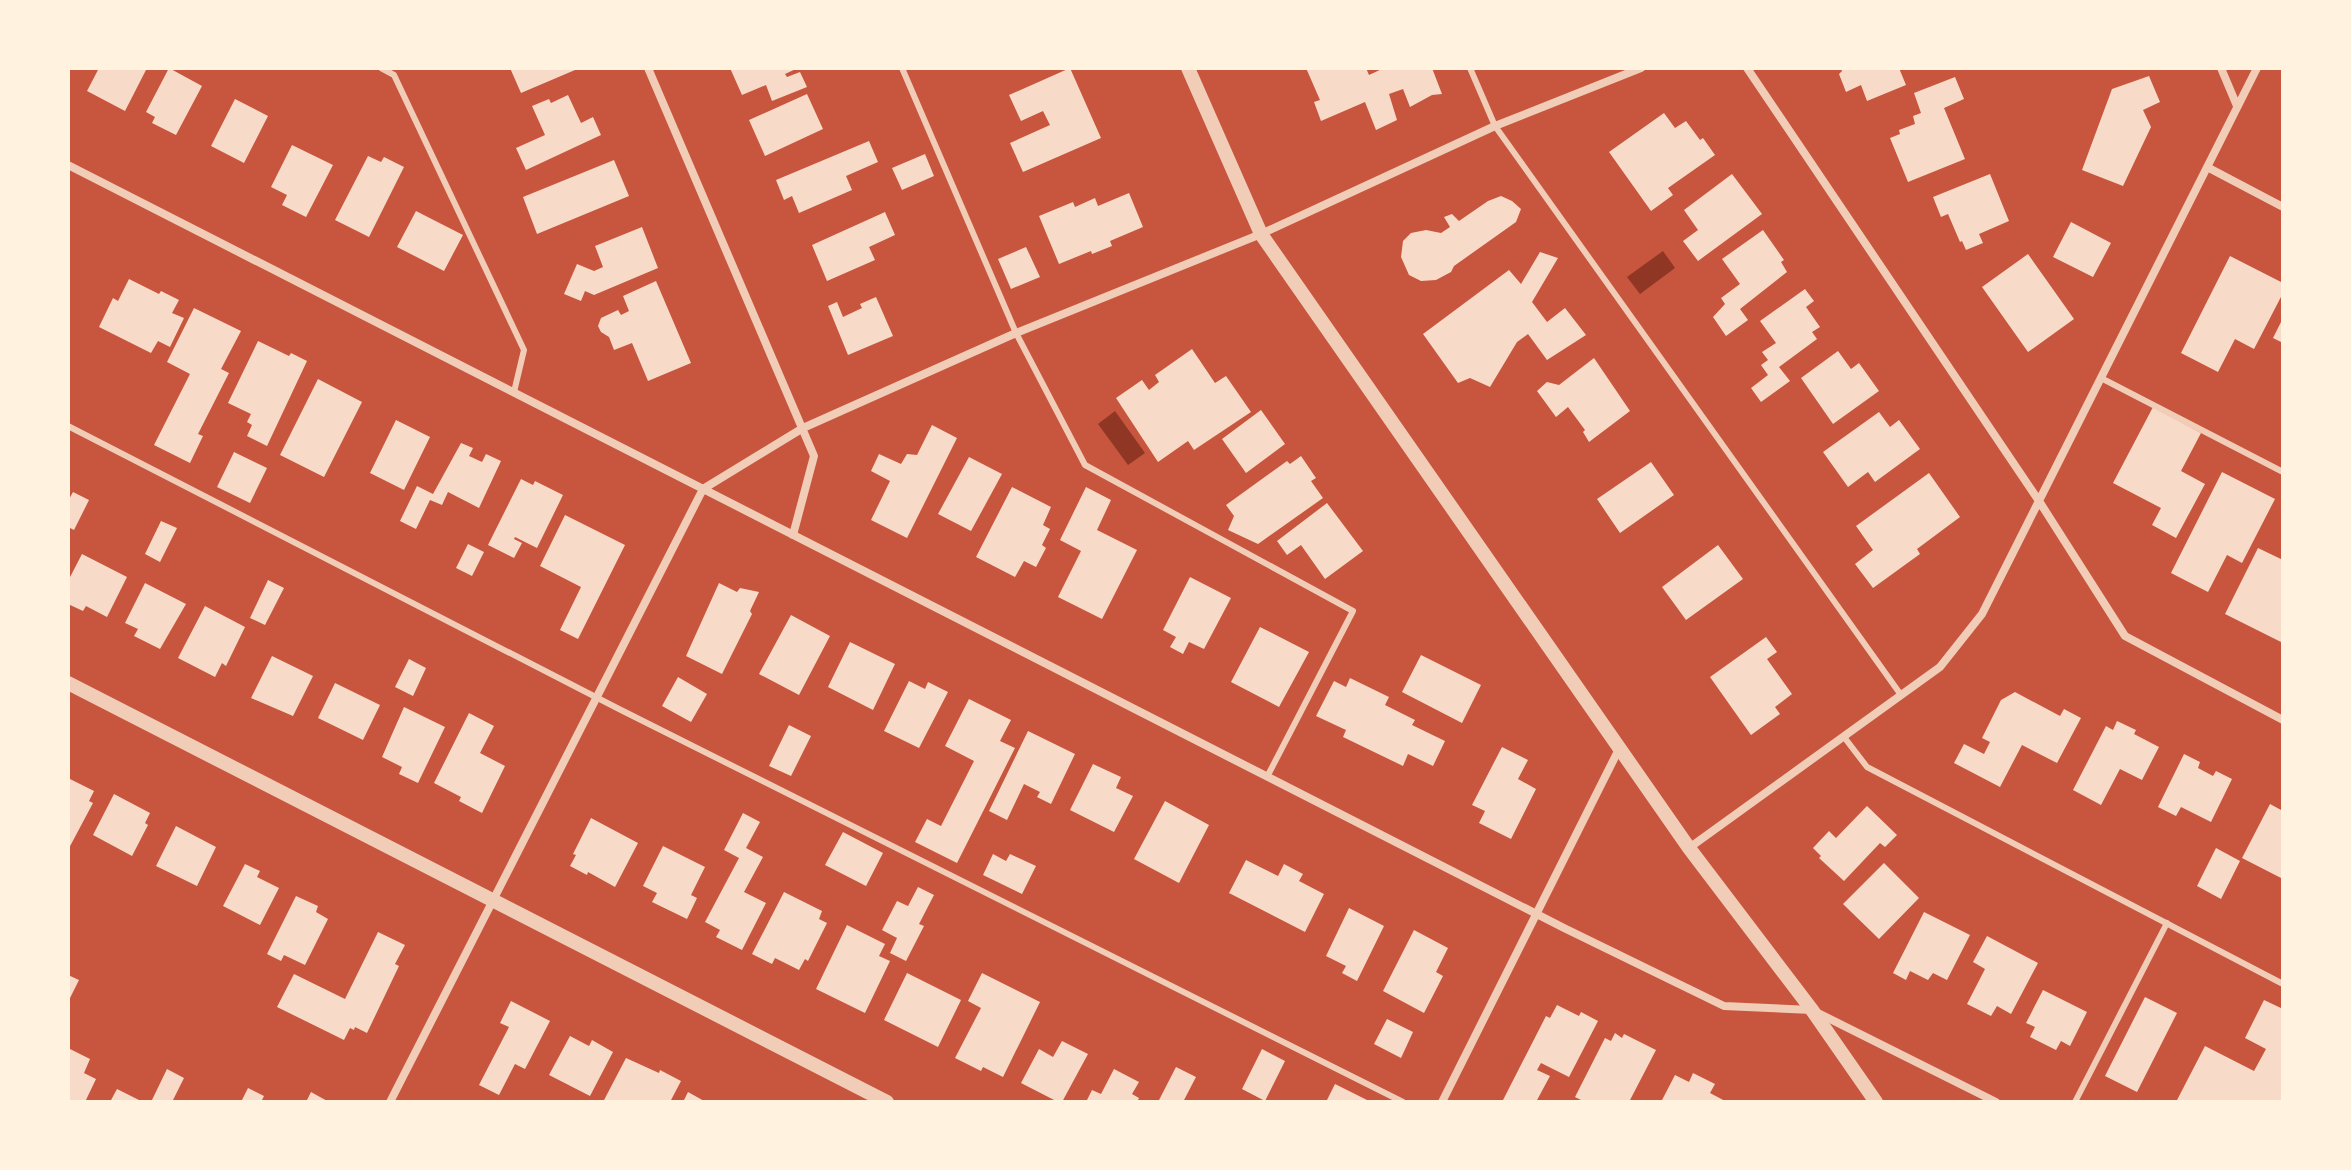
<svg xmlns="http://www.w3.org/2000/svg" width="2351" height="1170" viewBox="0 0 2351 1170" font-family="'Nunito Sans',sans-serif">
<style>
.water{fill:#8f3625}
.building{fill:#f7dbc8}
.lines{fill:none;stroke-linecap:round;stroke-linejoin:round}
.service{stroke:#f1ccb7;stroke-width:6}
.minor{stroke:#f1ccb7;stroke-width:8}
.tertiary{stroke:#f1ccb7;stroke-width:14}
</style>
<rect width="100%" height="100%" fill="#c8553d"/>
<!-- water -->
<path class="water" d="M1663,251L1675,268L1640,294L1627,277Z
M1115,411L1145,453L1128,465L1098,424Z"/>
<!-- building -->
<path class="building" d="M99,68H147L125,111L87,91Z
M169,68L202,86L176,135L152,123L155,117L146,112Z
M510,68H574L575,70L521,93Z
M730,68H798L785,74L787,77L800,72L807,87L772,101L766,85L742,95Z
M1070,68L1101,138L1023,172L1010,143L1050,125L1043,111L1021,121L1009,95Z
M1306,68H1366L1369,75L1384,68H1432L1442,94L1432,95L1410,107L1403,89L1389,94L1397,120L1376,130L1365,102L1321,121L1314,102L1320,100Z
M1841,68H1899L1906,85L1867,101L1861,85L1846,92L1839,74L1842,71Z
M2149,76L2160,102L2143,110L2151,127L2123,186L2082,170L2112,89Z
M1955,77L1964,99L1944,108L1965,159L1908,182L1890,138L1900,134L1899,130L1915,124L1913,116L1921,113L1914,93Z
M807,94L823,129L765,156L749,120Z
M568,95L581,123L593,117L601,135L526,170L516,148L545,135L532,106L549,99L551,103Z
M235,99L268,116L244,163L211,146Z
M1664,113L1675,128L1686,121L1700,140L1703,138L1715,155L1668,188L1673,195L1651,211L1609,152Z
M869,141L878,162L846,176L852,190L799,213L792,196L784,200L776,180Z
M292,145L333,165L306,217L282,205L287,195L271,187Z
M925,154L934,176L902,190L892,168Z
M368,156L381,162L384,157L404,167L369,237L335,220Z
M614,160L629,196L537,234L523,197Z
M1732,174L1762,214L1698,261L1683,241L1698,230L1684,210Z
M1990,174L2009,221L1979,234L1983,243L1966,250L1962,241L1960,242L1948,214L1941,217L1933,197Z
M1129,193L1143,227L1110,241L1112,246L1092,254L1091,251L1059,264L1039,216L1073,202L1075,207L1095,198L1098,206Z
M1501,196L1512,201L1521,209L1516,222L1454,266L1451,272L1436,280L1421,281L1409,275L1401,257L1403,241L1411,233L1426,230L1441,233L1450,227L1444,217L1452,214L1459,221L1488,201Z
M416,211L463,235L444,271L397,247Z
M885,212L895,235L869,247L875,260L827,281L812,245Z
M2071,222L2111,243L2093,277L2053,257Z
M642,227L658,268L594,295L585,291L581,301L564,294L577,264L594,271L603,267L595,246Z
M1763,230L1784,260L1781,262L1787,272L1740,309L1748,320L1726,336L1713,317L1725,304L1721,298L1740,284L1722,259Z
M1026,247L1040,277L1011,289L998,259Z
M1540,252L1558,258L1532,302L1547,322L1565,308L1586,335L1547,360L1528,334L1517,342L1490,387L1470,378L1458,383L1423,334L1509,270L1521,284Z
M2028,254L2074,319L2028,352L1982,287Z
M2230,256L2283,283V293L2254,349L2235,339L2218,372L2181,353Z
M129,279L159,294L161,291L179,300L172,313L184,318L170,347L158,341L151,353L99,327L113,298L118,301Z
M656,281L691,363L648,381L632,343L614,350L609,337L601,332L598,326L601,318L618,310L621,315L629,311L623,296Z
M1805,289L1814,301L1806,307L1820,327L1812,332L1817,339L1779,367L1790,381L1761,402L1751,388L1768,375L1761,365L1768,360L1762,352L1776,343L1760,321Z
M876,297L893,336L848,355L828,306L837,302L843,317L862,308L860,304Z
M194,308L241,331L221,369L229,373L198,434L203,436L190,463L154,445L190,374L167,362Z
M2283,318V343L2273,338Z
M258,341L289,356L291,353L307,361L267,446L247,436L252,425L247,422L251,414L228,403Z
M1192,349L1215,383L1226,376L1251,412L1194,450L1188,441L1158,462L1116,398L1142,380L1149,390L1159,382L1155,375Z
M1838,351L1851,369L1859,363L1879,391L1833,424L1801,378Z
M1594,358L1630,411L1589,442L1583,432L1585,430L1568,407L1556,417L1537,391L1547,382L1559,385Z
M318,379L362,402L324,477L280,455Z
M2153,407L2201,433L2181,471L2205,484L2176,538L2152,525L2161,508L2113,483Z
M1261,410L1285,444L1246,473L1222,439Z
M1879,412L1890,427L1899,420L1920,449L1875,482L1868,472L1848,487L1823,452Z
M396,420L430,437L404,490L370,473Z
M932,425L957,438L907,538L871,520L890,481L871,471L879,454L901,464L907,454L917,455Z
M461,443L473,448L469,456L482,462L486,454L501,461L479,508L448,492L442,505L430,500L416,529L400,521L417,486L433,494Z
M234,452L267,468L250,503L217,487Z
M1301,456L1316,478L1311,481L1323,498L1258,544L1228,530L1234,516L1226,505L1287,461L1290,464Z
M969,457L1002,474L971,531L938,514Z
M1651,462L1674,495L1620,533L1597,499Z
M2222,472L2275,499L2242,563L2227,555L2208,592L2171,573Z
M1929,473L1960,517L1917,549L1920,554L1873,588L1855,564L1873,550L1856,526Z
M521,479L533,485L535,481L563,495L537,548L515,537L514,539L522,543L514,558L488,545Z
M1012,487L1051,507L1043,525L1050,529L1042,545L1046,548L1036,567L1024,561L1015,577L976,557Z
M1086,487L1111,500L1097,530L1137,550L1102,619L1058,597L1081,551L1060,540Z
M73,492L89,500L74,530L68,527V501Z
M1327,503L1363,551L1325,579L1301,545L1287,555L1277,541Z
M565,515L625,545L578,639L560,630L581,587L540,566Z
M161,521L177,528L160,562L145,554Z
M468,544L484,552L472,576L456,568Z
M1718,545L1743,579L1686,620L1662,587Z
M2258,548L2283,560V643L2225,614Z
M82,554L127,577L107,617L86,606L83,611L68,604V581Z
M1190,577L1231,598L1204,649L1189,642L1183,654L1170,647L1176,637L1163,630Z
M268,580L284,588L265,625L250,618Z
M145,583L186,604L160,649L134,636L138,629L125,623Z
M719,583L737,592L740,588L759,592L750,611L752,614L722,674L686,656Z
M205,606L245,627L226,666L222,663L215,677L178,658Z
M791,615L830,636L799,695L759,674Z
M1260,627L1309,652L1279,707L1231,682Z
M1766,637L1777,652L1767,659L1792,694L1775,707L1780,714L1751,735L1710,677Z
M850,642L895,664L873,710L828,687Z
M1421,655L1481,685L1462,723L1402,692Z
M272,656L313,676L293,716L251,698Z
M409,659L426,668L413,696L395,687Z
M678,677L707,694L691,722L662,706Z
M1350,678L1389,697L1385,705L1415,720L1412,725L1445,741L1433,766L1408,754L1403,766L1343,737L1346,730L1316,716L1334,681L1346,687Z
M909,681L925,689L928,682L948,692L919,748L884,731Z
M335,683L380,705L363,740L318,718Z
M2015,692L2060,716L2064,709L2081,718L2057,763L2022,745L2000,787L1954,763L1964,744L1984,754L1990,742L1982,738L2001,700Z
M969,699L1011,720L1000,741L1015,748L957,863L915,842L927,819L941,826L974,761L945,746Z
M404,707L445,727L418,783L399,774L402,767L382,757Z
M469,713L494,726L480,753L505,766L482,813L459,801L461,797L434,783Z
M2117,721L2136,730L2134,734L2159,747L2142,780L2120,769L2101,805L2073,790L2106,726L2113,730Z
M789,725L811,736L791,776L769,766Z
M1028,731L1075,754L1051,804L1037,797L1040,792L1024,784L1007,820L989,811Z
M1502,747L1528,760L1518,779L1536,789L1511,839L1479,823L1485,811L1472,805Z
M2184,754L2200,762L2198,768L2213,776L2216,771L2232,779L2211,822L2181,807L2176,816L2158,807Z
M1093,764L1121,777L1116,788L1133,796L1114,832L1070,810Z
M68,778L94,791L89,801L93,803L68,850Z
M114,794L150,813L145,823L148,825L132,856L93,835Z
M1165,801L1209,825L1179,883L1134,859Z
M2270,804L2283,811V879L2242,858Z
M1867,806L1897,835L1885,847L1880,843L1844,881L1819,858L1821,856L1813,848L1829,831L1836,838Z
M743,813L760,822L746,848L763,857L744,892L766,903L742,950L716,937L720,930L705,922L739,858L724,850Z
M591,818L638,843L615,887L588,872L587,875L570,866L576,855L573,854Z
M176,826L216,847L197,886L156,866Z
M843,832L883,853L866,886L825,865Z
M663,846L705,867L691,895L697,898L687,919L652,902L657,893L643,886Z
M2216,848L2240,861L2221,899L2197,886Z
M993,854L1006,861L1010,854L1036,866L1022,894L983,875Z
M1246,860L1278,876L1284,864L1303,874L1299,881L1324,894L1305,932L1229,893Z
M1884,863L1919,898L1879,939L1843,904Z
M245,864L260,871L257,877L279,888L260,925L223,906Z
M918,887L934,895L919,924L924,926L906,961L890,953L897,938L882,930L897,901L908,906Z
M784,892L822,911L819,919L827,923L808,961L805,959L799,970L775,958L772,964L752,954Z
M296,896L318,906L316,912L328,919L305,965L284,955L281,961L267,954Z
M1349,908L1384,926L1357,981L1342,973L1346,966L1326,956Z
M1924,912L1970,935L1947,980L1933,973L1928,980L1910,971L1906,980L1893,973Z
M847,925L885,944L879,956L890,961L865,1013L816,989Z
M1414,930L1448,948L1436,972L1443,976L1424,1013L1383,991Z
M378,932L405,945L395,964L399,966L367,1033L355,1027L354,1030L350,1028L344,1040L277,1007L294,974L345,999Z
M1987,936L2038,963L2011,1014L1997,1006L1991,1016L1967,1004L1985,969L1973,962Z
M907,973L961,1000L938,1047L884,1020Z
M982,973L1040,1002L1003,1077L983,1067L981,1071L955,1058L981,1008L968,1001Z
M68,975L79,980L68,1002Z
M2043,990L2087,1012L2070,1046L2061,1041L2056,1050L2030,1037L2035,1027L2026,1023Z
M2145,997L2177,1013L2137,1092L2105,1076Z
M2264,1000L2283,1009V1102H2176L2205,1046L2254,1071L2266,1049L2245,1038Z
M511,1001L550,1021L525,1069L515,1064L499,1095L479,1085L509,1027L500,1023Z
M1557,1005L1579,1016L1581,1012L1598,1021L1569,1077L1541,1063L1537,1070L1550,1076L1536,1102H1502L1546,1016L1550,1018Z
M1387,1019L1413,1032L1401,1058L1374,1044Z
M1615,1033L1622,1038L1624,1034L1656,1050L1629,1102H1585L1575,1097L1605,1038L1611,1041Z
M570,1036L589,1046L592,1040L613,1052L590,1096L549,1075Z
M1062,1041L1088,1054L1062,1102H1058L1021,1083L1039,1049L1053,1057Z
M68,1048L90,1059L84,1073L96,1079L85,1102H68Z
M1262,1049L1285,1061L1265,1101L1242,1089Z
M626,1058L659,1073L660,1070L681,1081L670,1102H603Z
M1176,1067L1196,1077L1183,1102H1158Z
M167,1069L184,1078L172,1102H151Z
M1114,1069L1139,1082L1132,1094L1139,1098L1137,1102H1086L1092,1090L1101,1094Z
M1693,1073L1715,1084L1710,1093L1727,1102H1661L1675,1075L1689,1082Z
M1335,1084L1371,1102H1326Z
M248,1088L264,1096L261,1102H241Z
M117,1089L143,1102H110Z
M311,1092L329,1102H306Z
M688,1092L706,1102H683Z"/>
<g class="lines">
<!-- service -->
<path class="service" d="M381,68L394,75L524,350L514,392
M902,68L1016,333L1085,465L1353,611L1267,777
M1470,68L1495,126L1901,695
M2101,378L2283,472
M68,426L619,709L1403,1102
M1844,737L1867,767L2283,984
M2075,1102L2167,923"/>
<!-- minor -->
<path class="minor" d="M648,68L814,456L793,535
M1747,68L2039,501L2125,636L2283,720
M2221,68L2237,106
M68,165L1564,928L1724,1006L1812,1010L1996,1102
M2207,167L2283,207
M1689,848L1940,667L1982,614L2257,68
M390,1102L703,489L803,428L1016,333L1261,234L1495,126L1641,68
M1442,1102L1620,747"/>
<!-- tertiary -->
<path class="tertiary" d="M1188,68L1261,234L1689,848L1812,1010L1876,1102
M68,683L887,1102"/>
</g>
<!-- border -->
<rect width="2351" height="1170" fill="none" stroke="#fff3e0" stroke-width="140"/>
</svg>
